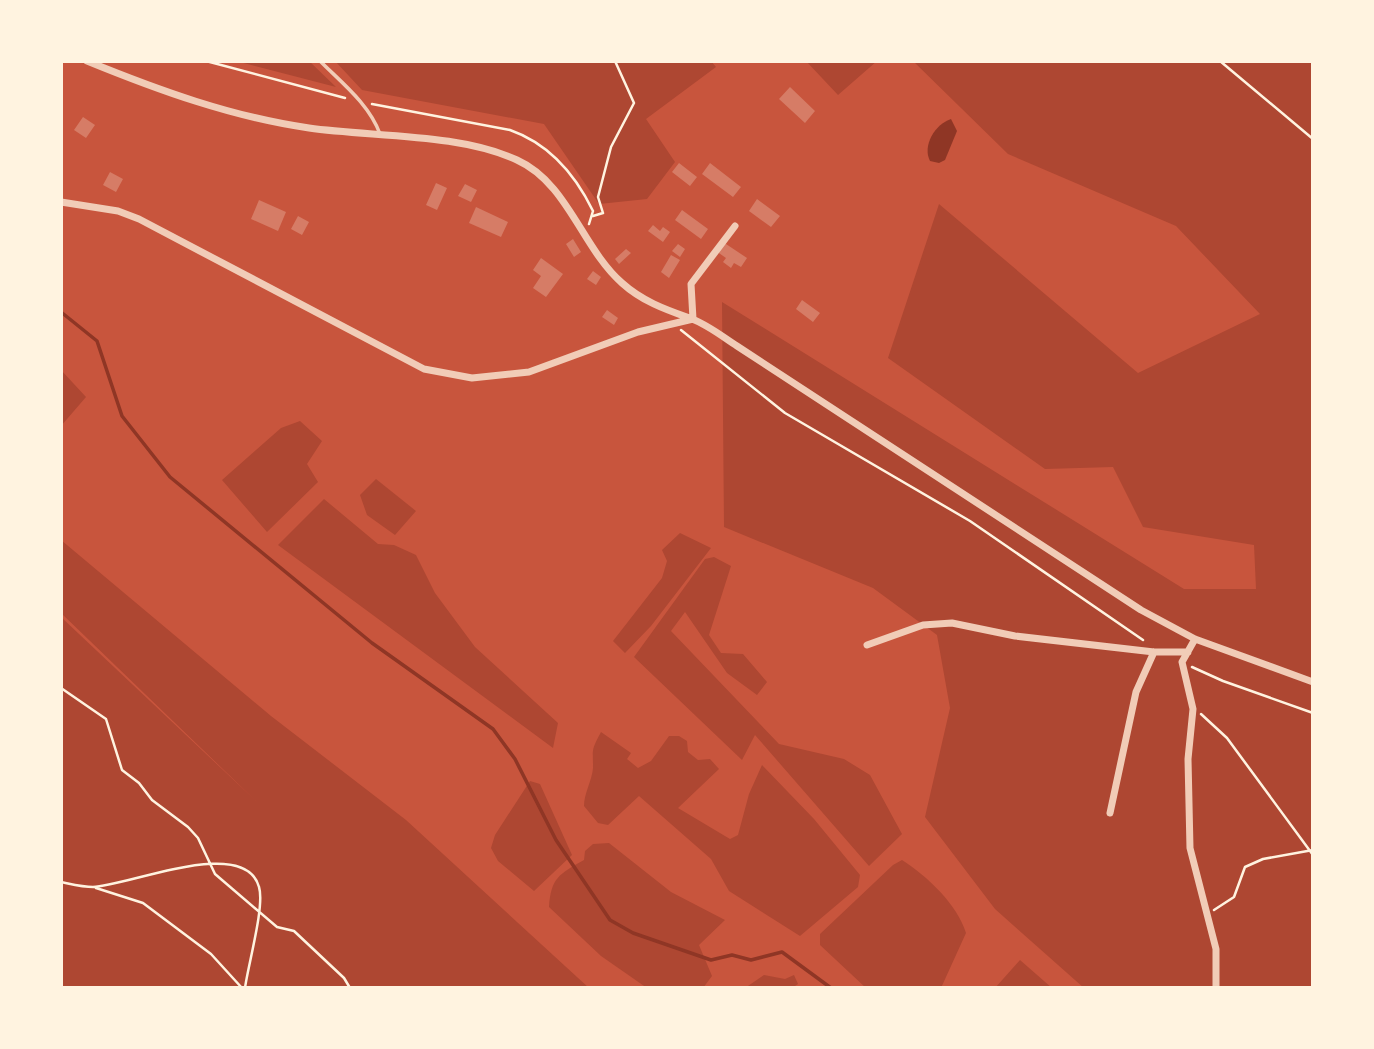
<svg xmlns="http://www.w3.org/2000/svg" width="1374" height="1049" viewBox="0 0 1374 1049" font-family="Rubik,sans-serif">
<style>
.green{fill:#ae4732}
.water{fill:#8f3625}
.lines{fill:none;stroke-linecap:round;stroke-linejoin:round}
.stream{stroke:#8f3625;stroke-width:3.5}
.building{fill:#d67c66}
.path{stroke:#fff3e0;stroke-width:2.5}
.service{stroke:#f1ccb7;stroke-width:3.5}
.minor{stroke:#f1ccb7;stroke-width:7}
</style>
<rect width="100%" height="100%" fill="#c8553d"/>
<!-- green -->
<path class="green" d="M236,61H309L336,87Z
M335,61H711L716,67L646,119L675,162L647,199L599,204L544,124L362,90Z
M806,61H877L838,95Z
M913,61H1313V988H1084L995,909L925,817L950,708L937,635L873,588L724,527L722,302L1184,589H1256L1254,545L1143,527L1113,467L1045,469L888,358L939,204L1138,373L1260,314L1176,226L1008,154Z
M61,370L86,397L61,426Z
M300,421L322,441L307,464L318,482L267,532L222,480L281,428Z
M376,479L416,511L395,535L367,515L360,495Z
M324,499L378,544L394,545L416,555L435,593L475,647L558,723L553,748L278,545Z
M680,533L711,548L651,626L625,653L613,641L662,578L667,561L662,550Z
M61,540L271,716L406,820L589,988H61V617L257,802L61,613Z
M714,557L731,566L709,635L721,653L743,654L767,682L757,695L727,673L685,612L671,631L779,744L844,759L870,775L902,834L869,866L755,735L742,760L634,657L705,559Z
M601,732L631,753L627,759L638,768L651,761L669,736H679L687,741L688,752L698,760L710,759L719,769L678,808L730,839L738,835L749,794L762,765L814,819L860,875L858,887L800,936L729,891L711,859L639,796L608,825L598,823L584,806C584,793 592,781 593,768C593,748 591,751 601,732Z
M530,781L540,784L572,855L534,891L498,861L491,848L495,835Z
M609,843L671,892L725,920L699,945L712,976L703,988H647L601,956L549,907C551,878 559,874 584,860L585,851L593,844Z
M902,860C928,877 957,904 966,933L941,988H866L820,945V934L893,865Z
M1020,960L1052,988H995Z
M764,975L785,979L794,975L798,984L792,988H745Z"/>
<!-- water -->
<path class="water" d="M951,119L957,131L945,160L939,163L930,161C922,146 935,124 951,119Z"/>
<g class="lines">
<!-- stream -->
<path class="stream" d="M61,312L97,341L122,416L170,477L372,643L493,729L515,759L556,840L610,920L633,933L711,960L732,955L751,960L782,952L831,988"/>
</g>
<!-- building -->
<path class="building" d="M790,87L815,111L805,123L779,99Z
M83,117L95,125L86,138L74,130Z
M679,163L697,177L690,186L672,172Z
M710,163L741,187L733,197L702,174Z
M110,172L123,179L116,192L103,185Z
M436,183L447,188L437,210L426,205Z
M465,184L477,190L471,202L458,196Z
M757,199L780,216L771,227L749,211Z
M259,200L286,212L278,231L251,219Z
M476,207L508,222L501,237L469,223Z
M682,210L708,229L701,239L675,220Z
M298,216L309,222L302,235L291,229Z
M653,225L660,231L663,227L670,232L663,242L648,231Z
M573,239L581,252L574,257L566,244Z
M723,242L747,258L741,267L734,263L731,268L723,262L726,258L716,251Z
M678,244L685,249L680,257L672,251Z
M626,249L631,253L619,264L615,259Z
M671,255L680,260L669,278L661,272Z
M541,258L563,274L546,297L533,288L541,276L533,270Z
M593,271L601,277L596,285L587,279Z
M802,300L820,313L813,322L796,309Z
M607,310L618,318L614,325L602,317Z"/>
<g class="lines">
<!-- path -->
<path class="path" d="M206,61L345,98
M1220,61L1313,139
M372,104L510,130C550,144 575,174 593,211L589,224
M593,216L603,213L598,197L611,147L634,103L615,61
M681,330L785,413L970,521L1143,640
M1192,667L1223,681L1313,713
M61,688L106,719L122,770L139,783L152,800L188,827L198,838L215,874L277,927L294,931L344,978L350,988
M1201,714L1227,738L1313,855
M61,882C71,884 83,887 93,887C128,886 245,835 259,887C265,906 248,965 245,988
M96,888L143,903L211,954L242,988
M1214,910L1234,897L1245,867L1263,859L1313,850"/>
<!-- service -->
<path class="service" d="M320,61C342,83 369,104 380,134"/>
<!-- minor -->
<path class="minor" d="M87,61C158,90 232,117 309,128C372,137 459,133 517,160C568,183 582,248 622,283C643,302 667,310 692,319C708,325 723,337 737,346L1141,610L1195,639L1313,682
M61,202L118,211L139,219L424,369L472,378L529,372L638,332L693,319L691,284L735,226
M1195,639L1182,662L1193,709L1188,759L1190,848L1216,949V988
M867,645L923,625L952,623L1015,636L1154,652H1188
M1110,813L1136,692L1154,652"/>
</g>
<!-- border -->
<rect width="1374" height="1049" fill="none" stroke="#fff3e0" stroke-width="126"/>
</svg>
